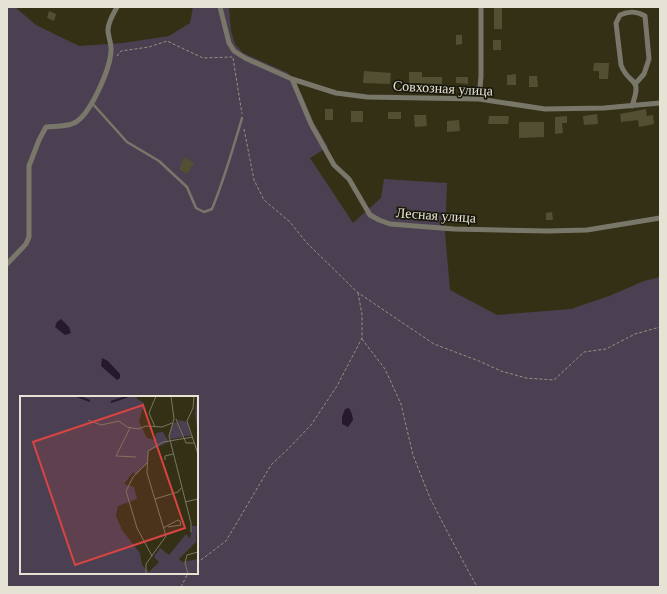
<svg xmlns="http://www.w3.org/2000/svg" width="667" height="594" viewBox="0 0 667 594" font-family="Georgia,serif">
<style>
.green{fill:#4b4052;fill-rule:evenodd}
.water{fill:#26192d}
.building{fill:#524f33}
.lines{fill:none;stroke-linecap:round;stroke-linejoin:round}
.path{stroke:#95927d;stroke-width:1;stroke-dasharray:3 2;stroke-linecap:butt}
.service{stroke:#78776a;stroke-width:2.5}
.minor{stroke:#78776a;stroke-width:5}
.labels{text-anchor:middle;stroke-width:3.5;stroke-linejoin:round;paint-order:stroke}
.street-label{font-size:14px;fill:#e5e3d3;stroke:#19180c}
.inset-river{fill:none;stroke:#26192d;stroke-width:2}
.inset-road{fill:none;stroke:#7a7861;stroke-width:1}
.view{fill:#d84442;fill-opacity:0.15;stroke:#d84442;stroke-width:2}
.inset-edge{fill:none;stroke:#e5e3d3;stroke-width:2}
</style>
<rect width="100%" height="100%" fill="#333015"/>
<!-- green -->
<path class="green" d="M7,7H15L36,25L79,46L123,43L169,36L190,23L193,7H229L231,31L235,44L243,53L288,73L301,93L314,123L328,147L310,158L353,223L381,198L384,179L447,183L445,233L450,290L497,315L571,309L609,296L644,281L660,277V587H7ZM21,397H197V573H21Z"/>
<!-- water -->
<path class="water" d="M61,319L69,327L71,333L65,335L55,327L57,322Z
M102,358L108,361L120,374V378L117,380L101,366Z
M349,408L352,414L353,420L348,427L342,424V417L345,409Z"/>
<!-- building -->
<path class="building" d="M494,7H502V29H494Z
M49,11L56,14L54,21L47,18Z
M456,35H462V44L456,45Z
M493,40H501V50H493Z
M594,63H609L608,79H599V71H593Z
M364,71L391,73L390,84L363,83Z
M409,72H422V77H442V84L409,83Z
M516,74V85H507V75Z
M529,76H537L538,87H529Z
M456,77H468V84L456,83Z
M325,109H333V120H325Z
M646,109L647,116L653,115L654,124L639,127L638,120L621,122L620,114Z
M351,111H363V122H351Z
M388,112H401V119H388Z
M597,114L598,124L584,125L583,116Z
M414,115H426L427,126L415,127Z
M489,116H509L508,124H488Z
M567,116V123H562L563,133L555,134V117Z
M459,120L460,131L447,132V121Z
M519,122H544V137L519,138Z
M185,157L194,163L187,174L179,169Z
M552,212L553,220H546V213Z"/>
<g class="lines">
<!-- path -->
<path class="path" d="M117,56L121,51L149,47L167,41L203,58L232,57
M233,58L242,114
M244,129L254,180L264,200L290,222L306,242L357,292L434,344L479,361L501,371L526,378L554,380L584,352L606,349L635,334L660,327
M362,339L385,369L401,404L413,455L430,498L449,535L477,587
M197,563L226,541L271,465L288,449L311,425L337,386L362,338V314L358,293
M181,587L188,573"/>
<!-- service -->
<path class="service" d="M92,103L127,142L159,161L187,187L196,208L204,212L212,209C224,180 233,149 242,118"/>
<!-- minor -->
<path class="minor" d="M220,7L229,43L234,51L245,58L292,79L336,93L367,97L479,99L545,109L604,108L660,103
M292,79L311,124L334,165L349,179L370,215L379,220L390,224L454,229L548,231L587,230L660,218
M479,99L481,76V7
M632,106C643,74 629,87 621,65L616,23L620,15C629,11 636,11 645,16L649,59L644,74L636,83
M7,264L26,244L29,237V166L39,140L46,127C55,126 66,127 74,123C90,116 110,69 111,51C112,44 108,37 108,30C108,22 113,14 117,7"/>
</g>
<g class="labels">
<!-- street labels -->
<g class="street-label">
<text transform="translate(443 88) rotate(3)" y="5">Совхозная улица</text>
<text transform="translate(436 215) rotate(4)" y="5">Лесная улица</text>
</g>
</g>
<!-- overview -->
<g transform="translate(20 396)">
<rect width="178" height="178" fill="#333015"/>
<path d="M0,0H119L116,2L124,7L119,26L127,42L135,44L136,37L143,36L149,46L129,55L128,66L116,79L113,76L104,88L114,91L117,103L98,110L96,120L102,134L120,157L122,169L129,176L139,166L134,161L140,152L149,159L166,138L170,143L172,130H177L176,146L159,163L162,166L178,163V176L162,178H0ZM177,0H178V39L175,19ZM158,24L167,26L171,40H163ZM158,26L163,41L151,43L149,39L153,27Z" fill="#4b4052"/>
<path class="inset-river" d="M57,0L70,5M91,6L109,0"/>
<path class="inset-road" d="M151,0L154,23M174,0L173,12L167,25L178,58M154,23L149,40L171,127V136M156,23L166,47H174M68,24L81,29L99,25L107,31L118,33L126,30L142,31L152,27M135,31L129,17L136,0M110,32L96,60L116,61M145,64V60L153,58M127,67L113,81L106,95L117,132L132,160M135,103L158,96L161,92M165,106L178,103M143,132L158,124L160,125L161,129L148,131M126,178V168L146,140L127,77L128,55L143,46L173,41M168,178L165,167L167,159L178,156"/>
<path class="view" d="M123,9L165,132L55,169L13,46Z"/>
<rect width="178" height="178" class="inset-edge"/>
</g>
<!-- border -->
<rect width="667" height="594" fill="none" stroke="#e5e3d3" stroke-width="16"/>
</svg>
